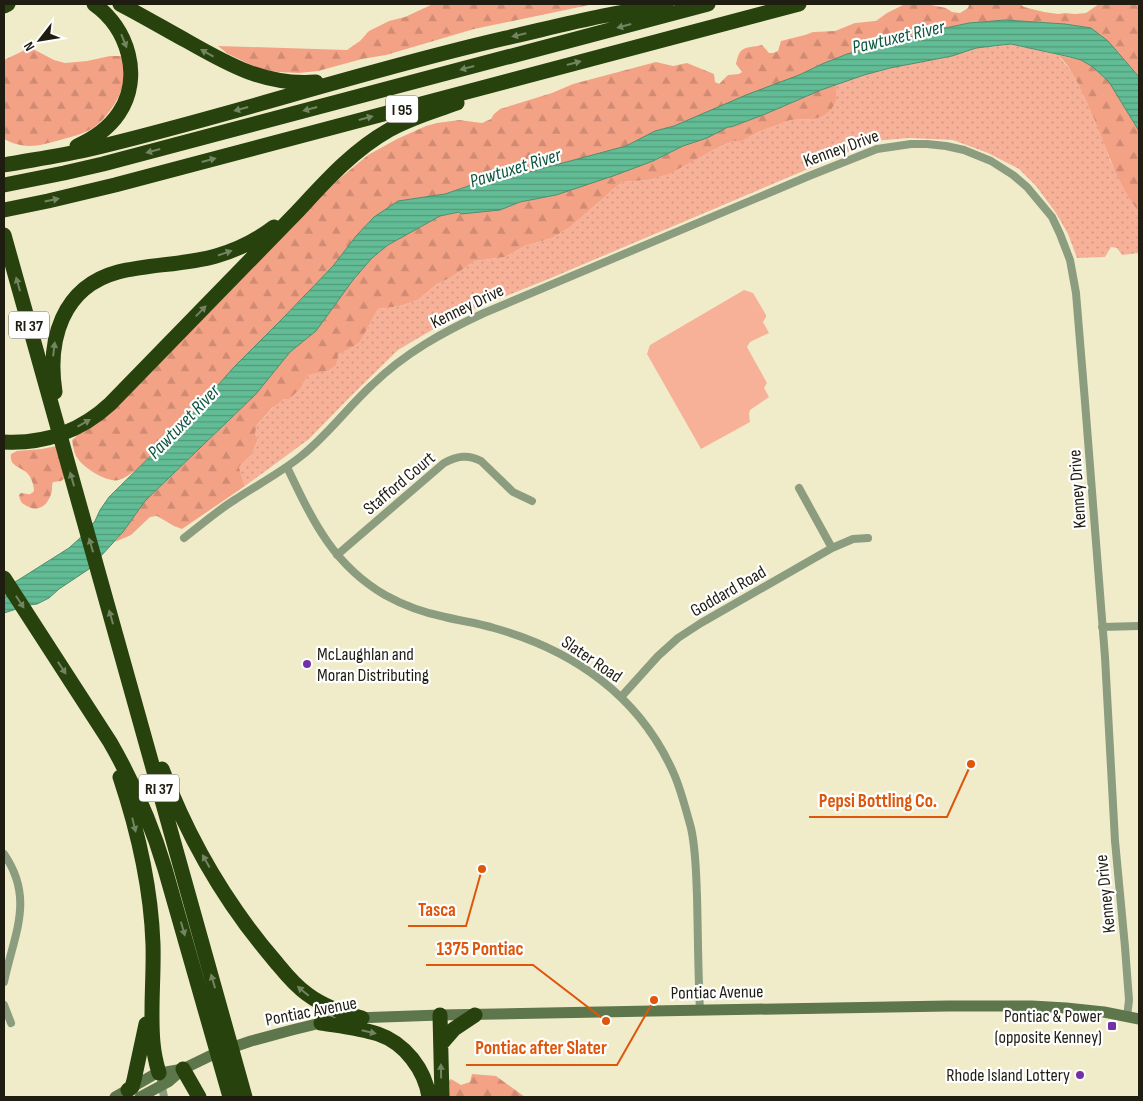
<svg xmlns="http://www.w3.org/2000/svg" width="1143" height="1101" viewBox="0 0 1143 1101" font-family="'Sofia Sans Condensed',sans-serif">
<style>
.grass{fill:url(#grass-dots)}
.forest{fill:url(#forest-firs)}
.green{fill:#f7b199}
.water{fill:url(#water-rules);stroke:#4e8d6e}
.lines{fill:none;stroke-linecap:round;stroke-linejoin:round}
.minor{stroke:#8b9c7f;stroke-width:8}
.secondary{stroke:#5d764b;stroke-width:11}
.motorway{stroke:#27420d;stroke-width:15}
.oneway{fill:#738462}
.poi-dot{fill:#7331a6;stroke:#fff;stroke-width:2}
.labels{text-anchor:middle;stroke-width:4.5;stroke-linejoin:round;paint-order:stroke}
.shield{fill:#fff;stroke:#626158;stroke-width:1}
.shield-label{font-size:16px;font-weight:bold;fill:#1f1d11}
.street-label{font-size:18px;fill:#1f1d11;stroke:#fff}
.poi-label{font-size:18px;fill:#1f1d11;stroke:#fff;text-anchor:end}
.water-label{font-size:19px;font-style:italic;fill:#0e573e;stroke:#fff}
.leader{fill:none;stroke:#de560c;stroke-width:2}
.callout-dot{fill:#de560c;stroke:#fff;stroke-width:2}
.callout-label{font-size:19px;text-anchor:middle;font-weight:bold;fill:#de560c;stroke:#fff;stroke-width:4.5;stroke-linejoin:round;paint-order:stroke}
</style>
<defs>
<pattern id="grass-dots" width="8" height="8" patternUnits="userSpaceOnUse" patternTransform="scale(1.25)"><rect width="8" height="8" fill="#f7b199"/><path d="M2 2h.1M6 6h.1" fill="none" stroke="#d39883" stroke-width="1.8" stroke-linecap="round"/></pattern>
<pattern id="forest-firs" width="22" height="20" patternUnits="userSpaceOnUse" patternTransform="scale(1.25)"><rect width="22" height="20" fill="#f4a286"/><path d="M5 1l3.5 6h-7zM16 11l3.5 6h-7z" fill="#d18b73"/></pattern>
<pattern id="water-rules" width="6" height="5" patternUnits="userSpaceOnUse" patternTransform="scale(1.25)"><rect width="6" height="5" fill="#62bd96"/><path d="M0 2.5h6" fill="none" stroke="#509979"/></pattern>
</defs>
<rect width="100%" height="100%" fill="#f0ecca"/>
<!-- grass -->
<path class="grass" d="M1011,44L1058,55L1071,71L1094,114L1110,160L1132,202L1139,212V253L1122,255L1117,248L1111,247L1105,257L1077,258L1068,234L1056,213L1036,186L1019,169L988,153L953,140L909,138L874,141L551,278L454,317L398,350L353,394L309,439L245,486L239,467L252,454L258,439L255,434L257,425L276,404L301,388L308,375L313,373L338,355L353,347L360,342L378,309L400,306L418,300L437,284L450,278L475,261L505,257L525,246L552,238L569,228L605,197L612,190L623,182L647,180L733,141L741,142L758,132L775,126L790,120L813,119L836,93V85L864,75L890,68L952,56L976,48L1000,46Z"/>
<!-- forest -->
<path class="forest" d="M433,4H594L474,29L386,55L362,59L318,71L299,73L278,72L260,69L228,54L218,46L347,50L360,41L369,31L389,21L405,17Z
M926,4L946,8L952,12L960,13L968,8L969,5L972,4H1020L1024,7L1044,12L1058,14L1065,13L1075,14L1086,13L1099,4H1139V77L1108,41L1091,28L1065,24L1005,20L969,23L936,30L847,54L822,64L799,75L674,126L655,131L626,146L568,162L518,175L486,180L445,194L398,201L374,217L356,236L333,266L282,319L234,367L187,420L136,470C130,474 125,478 119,480C107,483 84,468 78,459C74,454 73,446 72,440L86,428L339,179L368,155L397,139L426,126L437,123L459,120L482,123L491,119L494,114L500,109L552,93L573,84L656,62L673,66L687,63L714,74L715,82L719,84L728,75L739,74L742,72L736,64C740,45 744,49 762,45L769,53H773L778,51L781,41L805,35L813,32L835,31L855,23L876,21L887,13L903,5Z
M33,49L54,60L65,63L87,61L110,56H122C123,65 125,75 123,84C120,99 106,119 93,128C83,134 71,137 60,140C38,146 25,150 4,139V60L25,50Z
M1058,55L1081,60L1093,67L1109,82L1139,131V212C1112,177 1103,133 1083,94C1076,80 1070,66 1058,55Z
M836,85V101L831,110L823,116L813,119L790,120L775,126L758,132L741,142L733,141L713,150L669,174L647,180L623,182L612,190L605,197L569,228L552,238L525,246L505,257L475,261L450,278L437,284L418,300L400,306L378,309L360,342L353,347L338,355L336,365L329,370L308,375L301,388L289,399H284L272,408L257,425L255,434L258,439L252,454L239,467L245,486L182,529L174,526L157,516L150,517L131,535L115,542L123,532L145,501L256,394L290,352L316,331L353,280L372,258L388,245L440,216L459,212L500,210L520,202L556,195L653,161L683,146L707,138L728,127H731L763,115L821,90Z
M57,446L65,478L61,481L53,482C51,486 53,490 51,494C48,504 40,512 29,507C23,504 20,503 19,495L21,493C27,493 29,497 34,491C34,485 31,476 26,472C19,466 9,466 11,454L17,451L42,449Z
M472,1074L496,1076L525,1097H443L444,1084L451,1079L461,1085L470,1082Z"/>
<!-- green -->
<path class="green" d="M744,290L753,293L766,315V317L763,322L769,333L750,342L747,347L767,383L764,388L769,397L750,410L749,414L750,422L701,449L647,354L650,345Z"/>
<!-- water -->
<path class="water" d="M1005,20L1065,24L1091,28L1108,41L1139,77V131L1109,82L1093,67L1081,60L1070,57L1011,44L976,48L952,56L890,68L864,75L821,90L763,115L731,127H728L707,138L683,146L653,161L613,176L556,195L520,202L500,210L461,214L459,212L440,216L388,245L372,258L353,280L316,331L290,352L256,394L145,501L123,532L89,569L59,589L49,598L37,604L29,605L4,613V589L69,548L80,538L95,521L100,510L109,497L187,420L234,367L282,319L333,266L356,236L374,217L398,201L445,194L486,180L518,175L626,146L655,131L674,126L746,95L799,75L822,64L847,54L936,30L969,23Z"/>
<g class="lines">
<!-- minor -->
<path class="minor" d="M287,467C312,519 332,564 385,595C403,605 425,613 445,617C461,621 478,623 494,628C573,650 640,696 674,774C681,790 686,810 691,828C696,850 696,873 697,896C698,934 698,972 700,1010
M799,488L832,548
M184,538C201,525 218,510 236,499C257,485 280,473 300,457C327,436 347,408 372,385C405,353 443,332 484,313L809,176L877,149L911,144H927L946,146L964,150L991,161L1013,175L1027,187L1052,217L1060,234L1070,260L1076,293L1085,402L1105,657L1115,841L1125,947L1129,1000L1127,1017
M337,555L444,463C457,456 468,454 481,461L513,492L532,501
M1102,627L1139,626
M621,697L658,656L678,638L701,623L832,548L853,539L868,538
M4,854C35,899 14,934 4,982
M4,1005L11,1023
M161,1082L164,1097"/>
<!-- secondary -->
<path class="secondary" d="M355,1018L440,1015L652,1011L948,1006H1032L1066,1008L1104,1012L1139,1019
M115,1097L155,1074L183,1069L216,1053L251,1041L292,1030L329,1021
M140,1097L168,1082L183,1069"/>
<!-- motorway -->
<path class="motorway" d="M120,4C143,16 165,29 187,41C229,65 266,86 316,82
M4,6L8,4
M77,146C93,139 109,128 119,113C143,77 128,28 94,4
M4,165C31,160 59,156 86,150C227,117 365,70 506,38C559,26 612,11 666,7
M4,185L64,173L103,164L708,4
M4,210L48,201L115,185L799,4
M4,235L245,1097
M55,392C47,340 62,287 118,272C150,264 184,265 216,256C237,250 257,240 274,227
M4,442C44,444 81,431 110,404L297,212C325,182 352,151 389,130C410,118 434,111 457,103
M4,578L110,742C133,782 152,825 165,869L230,1097
M162,769C188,838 227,905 275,961C285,973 294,985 307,994C323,1006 342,1013 362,1018
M120,777C138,831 151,888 153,944C154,977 150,1011 153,1043C154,1054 156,1063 159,1073
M440,1015L442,1097
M321,1023C340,1026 360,1028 378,1034C405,1043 425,1070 429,1097
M441,1044L454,1029L475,1015
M183,1069L199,1097
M128,1090L132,1087L134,1080L146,1024"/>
</g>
<!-- one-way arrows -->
<defs><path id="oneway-solid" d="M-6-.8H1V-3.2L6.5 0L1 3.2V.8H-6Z" transform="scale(1.25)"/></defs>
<g class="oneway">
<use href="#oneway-solid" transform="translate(624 26) rotate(165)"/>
<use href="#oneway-solid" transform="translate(519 35) rotate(167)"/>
<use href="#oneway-solid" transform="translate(124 41) rotate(68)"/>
<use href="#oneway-solid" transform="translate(207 53) rotate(-151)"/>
<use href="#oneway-solid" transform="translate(574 63) rotate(-15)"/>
<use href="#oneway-solid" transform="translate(467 68) rotate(165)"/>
<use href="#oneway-solid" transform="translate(241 109) rotate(165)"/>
<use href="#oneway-solid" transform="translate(310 109) rotate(165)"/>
<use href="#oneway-solid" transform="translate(366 118) rotate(-15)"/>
<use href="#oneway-solid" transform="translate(153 151) rotate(165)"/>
<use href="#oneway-solid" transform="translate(209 160) rotate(-15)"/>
<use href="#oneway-solid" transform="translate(52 200) rotate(-12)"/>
<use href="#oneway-solid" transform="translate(225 253) rotate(-19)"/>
<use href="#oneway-solid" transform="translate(18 284) rotate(-106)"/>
<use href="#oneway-solid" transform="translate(201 311) rotate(-46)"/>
<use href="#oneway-solid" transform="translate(54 349) rotate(-83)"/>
<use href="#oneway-solid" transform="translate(84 423) rotate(-29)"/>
<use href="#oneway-solid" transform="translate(72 479) rotate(-106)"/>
<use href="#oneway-solid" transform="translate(91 545) rotate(-106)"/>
<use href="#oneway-solid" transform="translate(20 602) rotate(57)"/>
<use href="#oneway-solid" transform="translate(111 617) rotate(-106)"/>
<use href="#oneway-solid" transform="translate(62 668) rotate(57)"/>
<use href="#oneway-solid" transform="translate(134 825) rotate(76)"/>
<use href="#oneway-solid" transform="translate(206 861) rotate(-119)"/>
<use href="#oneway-solid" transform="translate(183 929) rotate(74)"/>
<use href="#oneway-solid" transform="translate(213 981) rotate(-106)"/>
<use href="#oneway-solid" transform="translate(303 991) rotate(-140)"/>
<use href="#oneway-solid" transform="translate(369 1032) rotate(13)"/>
<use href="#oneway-solid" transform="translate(441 1071) rotate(-91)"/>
</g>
<!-- markers -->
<g class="poi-dot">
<circle cx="307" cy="664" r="5"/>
<rect x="1107" y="1021" width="10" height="10" rx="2.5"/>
<circle cx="1080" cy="1075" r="5"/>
</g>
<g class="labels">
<!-- shield labels -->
<g class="shield">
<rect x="386" y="95.5" width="32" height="27" rx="4"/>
<rect x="9" y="311.5" width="40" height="27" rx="4"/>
<rect x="139" y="774.5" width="40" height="27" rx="4"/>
</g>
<g class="shield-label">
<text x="402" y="115">I 95</text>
<text x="29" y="331">RI 37</text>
<text x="159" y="794">RI 37</text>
</g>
<!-- street labels -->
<g class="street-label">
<text transform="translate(841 148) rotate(-20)" y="6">Kenney Drive</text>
<text transform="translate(467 306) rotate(-26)" y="6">Kenney Drive</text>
<text transform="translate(399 483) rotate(-40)" y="6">Stafford Court</text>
<text transform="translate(1077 489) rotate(-94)" y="6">Kenney Drive</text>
<text transform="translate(728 591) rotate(-30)" y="6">Goddard Road</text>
<text transform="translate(592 659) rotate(34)" y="6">Slater Road</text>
<text transform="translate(1105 894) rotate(-96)" y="6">Kenney Drive</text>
<text transform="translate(717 992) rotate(-1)" y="6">Pontiac Avenue</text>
<text transform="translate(311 1011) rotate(-11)" y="6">Pontiac Avenue</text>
</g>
<!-- poi labels -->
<g class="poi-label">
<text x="317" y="660" text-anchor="start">McLaughlan and<tspan x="317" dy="21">Moran Distributing</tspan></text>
<text x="1102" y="1022">Pontiac &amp; Power<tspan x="1102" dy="21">(opposite Kenney)</tspan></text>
<text x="1070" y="1081">Rhode Island Lottery</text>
</g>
<!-- water labels -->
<g class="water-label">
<text transform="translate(898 36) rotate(-13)" y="7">Pawtuxet River</text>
<text transform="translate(515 167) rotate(-17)" y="7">Pawtuxet River</text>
<text transform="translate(183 421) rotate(-46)" y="7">Pawtuxet River</text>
</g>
</g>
<!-- callouts -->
<path class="leader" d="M971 764L947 817H809M482 869L466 926H408M606 1021L533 965H426M654 1000L617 1065H466"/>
<g class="callout-dot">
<circle cx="971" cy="764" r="5"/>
<circle cx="482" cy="869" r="5"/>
<circle cx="606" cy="1021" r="5"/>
<circle cx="654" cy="1000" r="5"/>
</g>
<g class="callout-label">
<text x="878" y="807">Pepsi Bottling Co.</text>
<text x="437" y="916">Tasca</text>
<text x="480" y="955">1375 Pontiac</text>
<text x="541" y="1054">Pontiac after Slater</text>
</g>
<!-- border -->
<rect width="1143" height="1101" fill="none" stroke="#1f1d11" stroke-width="10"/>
<!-- north arrow -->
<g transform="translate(40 40) rotate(239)" stroke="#ffffff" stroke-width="4" paint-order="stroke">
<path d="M0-4L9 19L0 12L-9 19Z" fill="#1f1d11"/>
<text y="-8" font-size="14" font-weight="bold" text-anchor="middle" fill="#1f1d11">N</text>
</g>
</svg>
